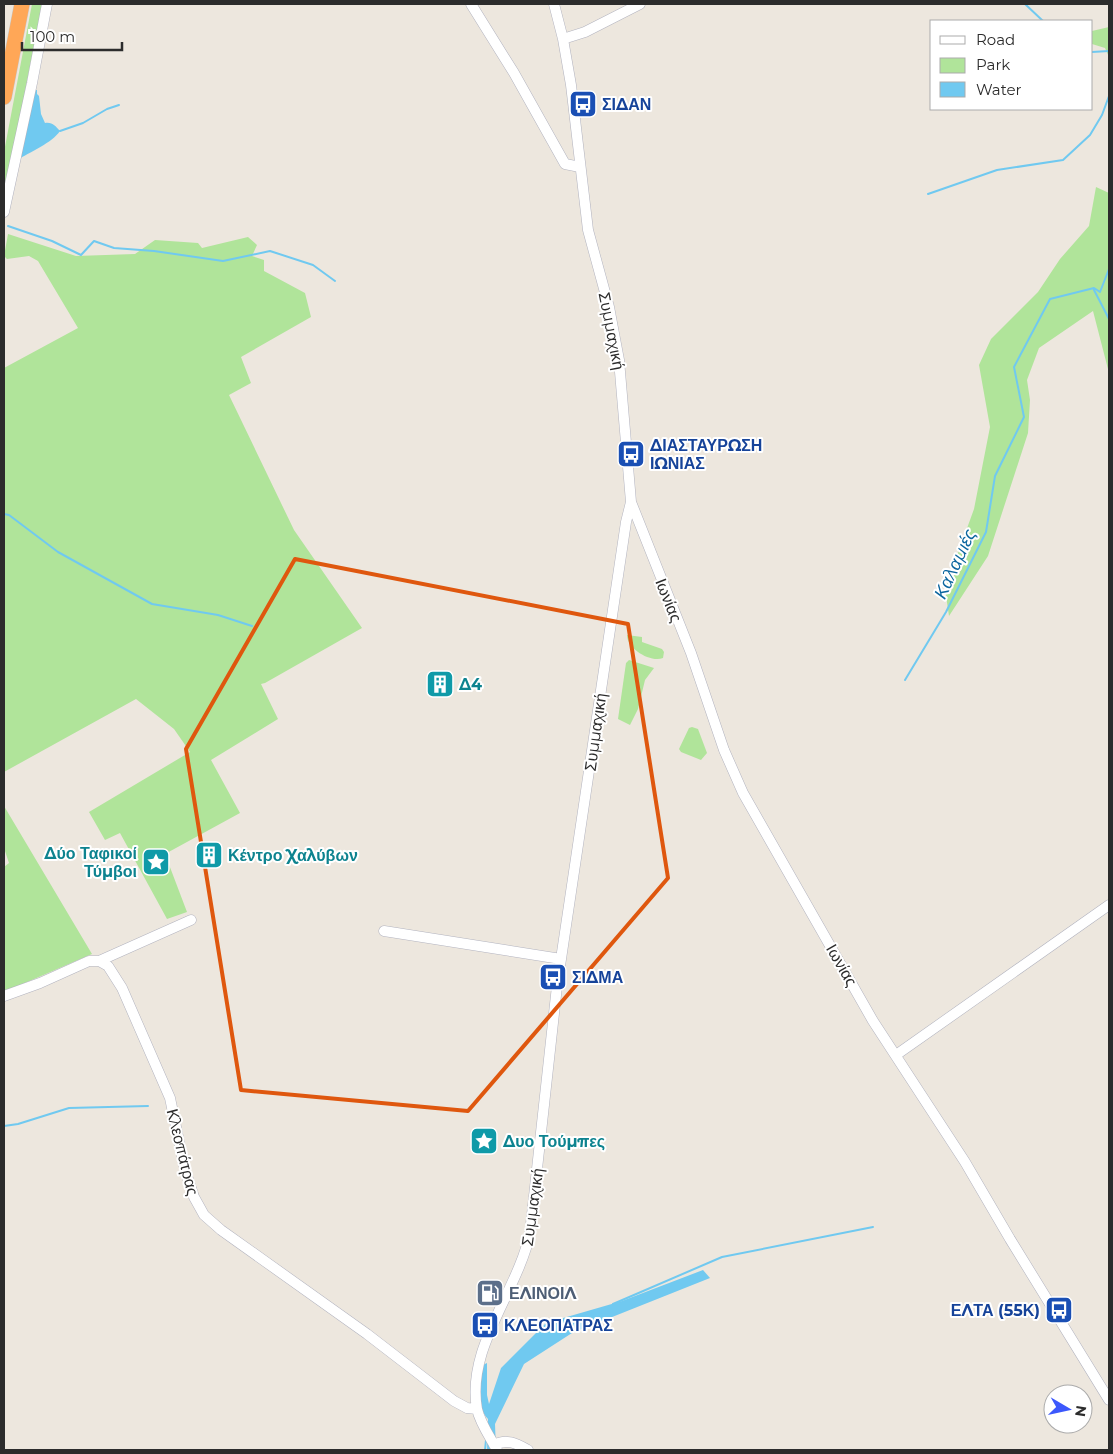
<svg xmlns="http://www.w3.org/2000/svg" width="1113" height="1454" viewBox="0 0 1113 1454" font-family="Montserrat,sans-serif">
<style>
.green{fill:#b0e49a}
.water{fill:#70c9f0}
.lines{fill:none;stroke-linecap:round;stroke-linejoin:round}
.stream{stroke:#70c9f0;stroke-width:2}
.minor-casing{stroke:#b2b3bf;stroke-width:11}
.highway-casing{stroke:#c8c8c8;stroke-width:16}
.minor{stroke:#fff;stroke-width:10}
.highway{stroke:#ffa757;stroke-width:15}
.marked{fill:none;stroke:#df570e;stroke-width:4;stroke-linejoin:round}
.labels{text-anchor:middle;stroke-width:4;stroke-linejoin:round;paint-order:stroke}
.transit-label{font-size:16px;font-weight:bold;fill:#164399;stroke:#fff;text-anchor:start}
.street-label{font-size:16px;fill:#2c2c2c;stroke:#fff}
.culture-label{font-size:16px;font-weight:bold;fill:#0d838f;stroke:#fff;text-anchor:start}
.service-label{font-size:16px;font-weight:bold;fill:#4e5e75;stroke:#fff;text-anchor:start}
.water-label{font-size:18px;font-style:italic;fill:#0c669f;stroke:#fff}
</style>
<rect width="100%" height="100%" fill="#ede7de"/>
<!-- green -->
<path class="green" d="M32,4H42L4,200V152Z
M1109,27V57L1105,48L1092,44V31Z
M1096,187L1109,193V373L1093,311L1039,348L1027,380L1030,400L1028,433L988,556L949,616L945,589L974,509L990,427L979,365L991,339L1038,292L1060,259L1089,226Z
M8,234L76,256L135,254L155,240L198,243L202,248L248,237L257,245L252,256L264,260V271L305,293L311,317L241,357L251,383L229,395L294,530L362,628L265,683L261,684L278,719L211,760L240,813L165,854L187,912L167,919L120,833L105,840L89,812L190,752L174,729L136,699L4,772V368L78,328L38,261L29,256L7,259L4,256Z
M627,635L642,637V642L662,649L664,652L663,658C651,663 627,649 627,635Z
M629,660L654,668L645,680L638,709L630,725L618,719L626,663Z
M692,727L698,729L707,753L701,760L681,752L679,749L689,728Z
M4,806L92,954L4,992V867L9,863L4,848Z"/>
<!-- water -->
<path class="water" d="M34,90H37V94L39,96L41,114L45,123C53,122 55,126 60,131C52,143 30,152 17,160Z
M703,1270L710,1278L572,1333L524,1364L495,1424L496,1450H487L488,1419C475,1405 481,1383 483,1365L487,1363V1395L489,1404L501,1368L546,1323L622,1301Z"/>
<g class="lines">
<!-- stream -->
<path class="stream" d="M1025,4L1043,21
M1092,52L1109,51
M60,131L83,123L107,109L119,105
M928,194L997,170L1063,160L1090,135L1102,115L1109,96
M8,226L52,241L81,255L94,241L114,248L154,251L223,261L270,251L313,265L335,281
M1094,290L1109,319
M4,514L9,515L58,552L152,604L218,615L252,626
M905,680L946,612L986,532L995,476L1024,417L1014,367L1050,299L1094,288L1100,292L1109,269
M4,1126L18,1124L69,1108L148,1106
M613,1304L722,1257L873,1227
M485,1450L486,1440"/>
<!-- minor casing -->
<g class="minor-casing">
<path id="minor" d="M471,4L514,73L565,164L580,167
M563,39L585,32L640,4
M4,212L32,83L47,4
M631,502L691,653L724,750L743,793L873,1021L965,1162L1010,1239L1109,1400
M384,931L561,959
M99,961L191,920
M4,996L40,983L89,961H99L108,966L122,988L170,1098L185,1170L194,1197L204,1215L221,1230L367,1334L454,1401L467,1408L477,1409
M896,1055L1109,905
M494,1445C507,1438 517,1444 528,1450
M497,1450C490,1437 480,1423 477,1409C466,1347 518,1291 530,1233L557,986L626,522L631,502L619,360L609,307L588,230L571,85L563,39L554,4"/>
</g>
<!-- highway casing -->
<g class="highway-casing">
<path id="highway" d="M4,97L22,4"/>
</g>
<!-- minor -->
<use href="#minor" class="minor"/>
<!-- highway -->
<use href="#highway" class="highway"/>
</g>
<!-- marked area -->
<path class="marked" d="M295,559L628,624L668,878L468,1111L241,1090L186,749Z"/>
<!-- icons -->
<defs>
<g id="bus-square" transform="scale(1.4375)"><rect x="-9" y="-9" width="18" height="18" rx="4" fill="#1a4fb4" stroke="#fff"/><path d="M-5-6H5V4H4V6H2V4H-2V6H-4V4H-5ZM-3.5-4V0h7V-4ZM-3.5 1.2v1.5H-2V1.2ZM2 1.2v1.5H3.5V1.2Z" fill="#fff"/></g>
<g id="building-square" transform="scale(1.4375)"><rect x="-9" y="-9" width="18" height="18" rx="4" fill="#0f9aa8" stroke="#fff"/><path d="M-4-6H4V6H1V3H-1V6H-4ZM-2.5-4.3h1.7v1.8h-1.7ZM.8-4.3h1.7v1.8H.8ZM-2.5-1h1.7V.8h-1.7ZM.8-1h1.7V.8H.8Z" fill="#fff"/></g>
<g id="sight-square" transform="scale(1.4375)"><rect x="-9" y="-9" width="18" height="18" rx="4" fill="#0f9aa8" stroke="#fff"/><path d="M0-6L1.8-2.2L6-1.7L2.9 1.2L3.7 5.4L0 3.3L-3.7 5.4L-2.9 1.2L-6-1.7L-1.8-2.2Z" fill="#fff"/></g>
<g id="fuel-square" transform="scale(1.4375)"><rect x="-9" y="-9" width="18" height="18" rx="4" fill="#5c6f8a" stroke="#fff"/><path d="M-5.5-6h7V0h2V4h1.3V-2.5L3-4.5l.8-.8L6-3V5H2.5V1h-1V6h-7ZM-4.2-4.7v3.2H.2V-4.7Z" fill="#fff"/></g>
</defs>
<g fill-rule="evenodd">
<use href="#bus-square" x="583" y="104"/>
<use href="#bus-square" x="631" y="454"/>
<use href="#building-square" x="440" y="684"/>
<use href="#building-square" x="209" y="855"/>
<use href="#sight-square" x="156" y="862"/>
<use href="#bus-square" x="553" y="977"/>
<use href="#sight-square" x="484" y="1141"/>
<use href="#fuel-square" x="490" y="1293"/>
<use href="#bus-square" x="1059" y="1310"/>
<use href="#bus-square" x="485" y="1325"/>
</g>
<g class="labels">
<!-- transit labels -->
<g class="transit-label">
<text x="602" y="110">ΣΙΔΑΝ</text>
<text x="650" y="451">ΔΙΑΣΤΑΥΡΩΣΗ<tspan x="650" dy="18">ΙΩΝΙΑΣ</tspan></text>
<text x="572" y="983">ΣΙΔΜΑ</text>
<text x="1040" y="1316" text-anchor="end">ΕΛΤΑ (55Κ)</text>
<text x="504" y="1331">ΚΛΕΟΠΑΤΡΑΣ</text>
</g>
<!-- street labels -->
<g class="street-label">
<text transform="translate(612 331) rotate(79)" y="6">Συμμαχική</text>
<text transform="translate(669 600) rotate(68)" y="6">Ιωνίας</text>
<text transform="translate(595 732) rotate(-82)" y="6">Συμμαχική</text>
<text transform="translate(842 965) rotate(60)" y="6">Ιωνίας</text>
<text transform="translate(183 1152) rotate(76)" y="6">Κλεοπάτρας</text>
<text transform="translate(532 1207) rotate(-82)" y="6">Συμμαχική</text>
</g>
<!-- culture labels -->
<g class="culture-label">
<text x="459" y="690">Δ4</text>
<text x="137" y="859" text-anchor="end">Δύο Ταφικοί<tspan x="137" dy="18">Τύμβοι</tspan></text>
<text x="228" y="861">Κέντρο Χαλύβων</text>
<text x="503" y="1147">Δυο Τούμπες</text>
</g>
<!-- service labels -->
<g class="service-label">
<text x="509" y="1299">ΕΛΙΝΟΙΛ</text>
</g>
<!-- water labels -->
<g class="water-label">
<text transform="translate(955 564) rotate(-65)" y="6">Καλαμιές</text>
</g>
</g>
<!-- border -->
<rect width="1113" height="1454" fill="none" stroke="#2c2c2c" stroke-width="10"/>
<!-- legend -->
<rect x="930" y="20" width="162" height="90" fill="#ffffff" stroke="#ababab"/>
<rect x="940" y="36" width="25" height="8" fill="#ffffff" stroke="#ababab"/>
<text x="976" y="45" font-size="15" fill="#2c2c2c">Road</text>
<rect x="940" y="58" width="25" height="15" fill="#b0e49a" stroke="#ababab"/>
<text x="976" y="70" font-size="15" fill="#2c2c2c">Park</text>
<rect x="940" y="82" width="25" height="15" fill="#70c9f0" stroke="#ababab"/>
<text x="976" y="95" font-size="15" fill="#2c2c2c">Water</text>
<!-- north arrow -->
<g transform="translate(1068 1409) rotate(99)"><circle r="24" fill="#ffffff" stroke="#ababab"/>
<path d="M0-4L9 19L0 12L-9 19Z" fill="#3c58fc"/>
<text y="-8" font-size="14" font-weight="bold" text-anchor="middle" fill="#2c2c2c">N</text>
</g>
<!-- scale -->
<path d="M22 42v8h100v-8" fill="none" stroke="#2c2c2c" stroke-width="2.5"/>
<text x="30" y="42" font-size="15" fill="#2c2c2c" stroke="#ffffff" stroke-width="4" paint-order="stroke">100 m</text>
</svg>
